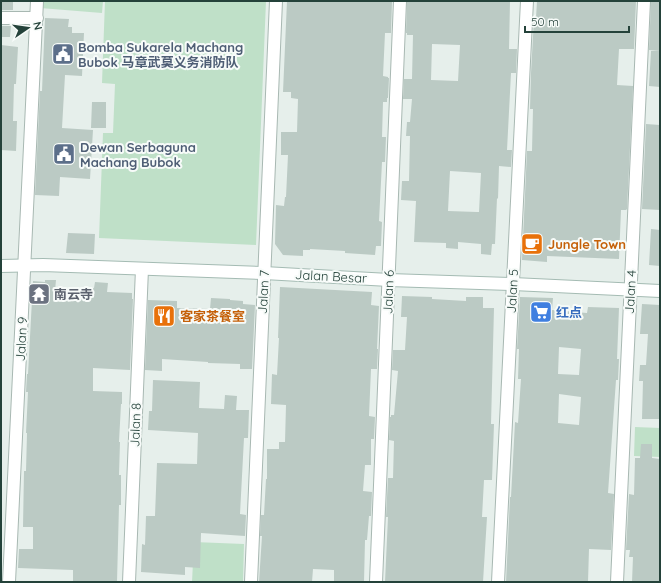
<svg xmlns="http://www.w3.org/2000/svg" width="661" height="583" viewBox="0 0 661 583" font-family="Quicksand,'Noto Sans SC',sans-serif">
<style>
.green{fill:#bfe0c8}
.building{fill:#bbcac4;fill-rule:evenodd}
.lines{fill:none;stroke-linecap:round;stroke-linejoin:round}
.street-casing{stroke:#a8b8b2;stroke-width:14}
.secondary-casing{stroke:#a4bbb3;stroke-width:14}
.street{stroke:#fff;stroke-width:12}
.secondary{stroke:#fff;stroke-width:12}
.labels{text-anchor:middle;stroke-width:4;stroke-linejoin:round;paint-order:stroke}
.service-label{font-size:13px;font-weight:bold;fill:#4e5e75;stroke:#f7fbf9;text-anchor:start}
.food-label{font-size:13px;font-weight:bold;fill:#c56008;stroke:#f7fbf9;text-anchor:start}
.street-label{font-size:13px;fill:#24423a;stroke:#f7fbf9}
.worship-label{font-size:13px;font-weight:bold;fill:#5b616d;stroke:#f7fbf9;text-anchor:start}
.shop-label{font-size:13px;font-weight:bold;fill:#366cbe;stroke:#f7fbf9;text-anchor:start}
</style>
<rect width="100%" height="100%" fill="#e6efeb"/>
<!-- green -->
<path class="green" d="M41,1H103L102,13L40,8Z
M105,1H266L256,245L99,238L103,133H113L115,84L102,83Z
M635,427L660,428V457L634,456Z
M194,542L244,544L243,582H192Z"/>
<!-- building -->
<path class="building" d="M1,1H13V10H1Z
M287,1H392L391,33H385L383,76L388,77V78H389L388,98H387V102H383L382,137H386L385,162H382L379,221L382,222L381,246H376L375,255L345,253V251L310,249V250H303V256L283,255L275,244L276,205L284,206L285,197H286L288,155H281V132H297L298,99L291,98V92H283Z
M407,1H510L509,49H517L516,73H511L507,150H512L511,167L499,166L498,199L497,198L495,244H492L491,255L481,254V244L458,242V249L446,248V243L414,242L416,201L401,200L402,181H409L410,136H406L407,122H410L412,99H403L404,79H412L413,35H407V33H406ZM432,44L460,45L458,81L431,80ZM450,171L481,173L479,212H477L448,211Z
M537,1H636L634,49H619L617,85L633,86L627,209L626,210H621L619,259L547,256V262L522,260L527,151H532L533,109H530L531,73L534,18H536Z
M651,2H660V51L649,50Z
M45,18L69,19L68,27H72V33H84L82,76L65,75L62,128L93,130L90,179L60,177L59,196L35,195L40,91H42Z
M1,26H11L10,37H1Z
M1,45L18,47L16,84H14L13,121H17L16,151L1,150Z
M651,51H660V87L649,86Z
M92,102H106V128H91Z
M646,124L660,125V210L642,209Z
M651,229L660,230V266L649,265Z
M68,233L95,234L94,254L66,253Z
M45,280H56L55,291L81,292V287L94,288L95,282L108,283L107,292L132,293V299H133L130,370L93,368V391L122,392V404H121L119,442H120L119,475H121V505H119L117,582H73V570L18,568L19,549H33V527H23L24,471H26L27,433H26L28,392H26L27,374H28L33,281L45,282Z
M280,287L372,292L371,305L379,306L377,349H378L377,369H371L369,416L375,417L374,439H371V465H365L363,491L372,492L371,516H369L367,540H365L364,582H334V570L313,569L312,582H259L262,536H260L261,515H264L266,479H267V449H279V442H285L286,405L271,404L272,374L277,375L279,338H278Z
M402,296L432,297V299L466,301V297H483V308H494L491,424H494L492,480H484L482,517H487L483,582H385L388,517H386L388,478H393L394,441L389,440L390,417H391V415H394L398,371L392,370L393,350H405L407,317H401Z
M520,297L553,298L552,310L587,313L588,307L619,308L617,359H619L618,380H616L608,493L614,494L611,550L589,549L588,582H506L510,497H511L515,422L518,423L521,379H518L519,349H517ZM559,347L581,349L579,375L558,374ZM559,394L581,397L579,425L558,423Z
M211,298L230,299V300L243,301V304L255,305L252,369H240V364L208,363V362L162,359V371L145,370L148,300L177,301V308L210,309Z
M642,304L660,305V419H642L643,381H639L640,365H646L648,334H640Z
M153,380L200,382L199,408L224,409L225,395L237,396L236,410H249L248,438H244L240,514L246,515L245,536L201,533L200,568L185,567V575L141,572L142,544L145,545L146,516H155L157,463L197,464L198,433L148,430L149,411H152Z
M641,444H652V458L660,459V582H632L633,557H629L630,550H626L629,494L634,495L635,458H640Z"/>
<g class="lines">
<!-- street casing -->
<g class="street-casing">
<path id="street" d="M1,18H37
M9,582L37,1
M129,582L142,269
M251,582L276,1
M376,582L400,1
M498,582L527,1
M617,582L644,1"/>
</g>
<!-- secondary casing -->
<g class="secondary-casing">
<path id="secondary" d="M1,266L43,265L264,273L389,280L513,284L660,291"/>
</g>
<!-- street -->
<use href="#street" class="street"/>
<!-- secondary -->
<use href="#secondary" class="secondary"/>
</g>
<!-- icons -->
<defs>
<g id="civic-square" transform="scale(1.15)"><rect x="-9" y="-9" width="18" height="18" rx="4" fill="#5c6f8a" stroke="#f7fbf9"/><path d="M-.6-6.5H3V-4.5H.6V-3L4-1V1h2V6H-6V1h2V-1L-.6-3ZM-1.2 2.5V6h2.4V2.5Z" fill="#fff"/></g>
<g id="cafe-square" transform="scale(1.15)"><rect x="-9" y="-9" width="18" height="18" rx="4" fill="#e8710a" stroke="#f7fbf9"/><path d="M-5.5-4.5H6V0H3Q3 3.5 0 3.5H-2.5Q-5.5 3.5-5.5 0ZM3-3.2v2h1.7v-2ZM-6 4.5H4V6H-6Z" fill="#fff"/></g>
<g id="temple-square" transform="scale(1.15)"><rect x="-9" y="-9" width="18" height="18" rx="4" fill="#6b7280" stroke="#f7fbf9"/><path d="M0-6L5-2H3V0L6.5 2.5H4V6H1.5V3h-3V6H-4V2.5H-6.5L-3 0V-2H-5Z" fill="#fff"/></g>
<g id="supermarket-square" transform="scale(1.15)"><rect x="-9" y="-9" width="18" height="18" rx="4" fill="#3f7fe0" stroke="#f7fbf9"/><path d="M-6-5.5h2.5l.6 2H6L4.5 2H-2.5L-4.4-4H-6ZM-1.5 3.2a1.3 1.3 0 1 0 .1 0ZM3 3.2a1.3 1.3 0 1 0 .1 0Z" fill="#fff"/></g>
<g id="restaurant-square" transform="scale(1.15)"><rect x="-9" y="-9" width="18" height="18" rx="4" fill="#e8710a" stroke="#f7fbf9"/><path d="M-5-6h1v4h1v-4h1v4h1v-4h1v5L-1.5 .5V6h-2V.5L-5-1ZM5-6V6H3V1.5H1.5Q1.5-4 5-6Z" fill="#fff"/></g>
</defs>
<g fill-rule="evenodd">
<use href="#civic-square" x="63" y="54"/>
<use href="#civic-square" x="64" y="154"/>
<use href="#cafe-square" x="532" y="244"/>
<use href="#temple-square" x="39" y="294"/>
<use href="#supermarket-square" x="541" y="312"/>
<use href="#restaurant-square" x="164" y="316"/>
</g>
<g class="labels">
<!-- service labels -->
<g class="service-label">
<text x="78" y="52">Bomba Sukarela Machang<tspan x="78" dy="15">Bubok 马章武莫义务消防队</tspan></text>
<text x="80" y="152">Dewan Serbaguna<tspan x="80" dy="15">Machang Bubok</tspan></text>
</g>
<!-- food labels -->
<g class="food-label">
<text x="548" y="249">Jungle Town</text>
<text x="180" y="321">客家茶餐室</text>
</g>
<!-- street labels -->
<g class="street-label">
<text transform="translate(331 276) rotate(3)" y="5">Jalan Besar</text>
<text transform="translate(512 291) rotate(-87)" y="5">Jalan 5</text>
<text transform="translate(263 292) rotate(-87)" y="5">Jalan 7</text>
<text transform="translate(388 292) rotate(-88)" y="5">Jalan 6</text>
<text transform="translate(630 292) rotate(-87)" y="5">Jalan 4</text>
<text transform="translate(21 339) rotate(-87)" y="5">Jalan 9</text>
<text transform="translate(135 425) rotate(-88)" y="5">Jalan 8</text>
</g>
<!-- worship labels -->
<g class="worship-label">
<text x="54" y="299">南云寺</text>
</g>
<!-- shop labels -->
<g class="shop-label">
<text x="556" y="317">红点</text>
</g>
</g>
<!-- border -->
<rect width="661" height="583" fill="none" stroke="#24423a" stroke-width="4"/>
<!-- north arrow -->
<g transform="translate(28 28) rotate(77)" stroke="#f7fbf9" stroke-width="3" paint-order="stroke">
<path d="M0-3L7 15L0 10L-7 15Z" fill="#24423a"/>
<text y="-6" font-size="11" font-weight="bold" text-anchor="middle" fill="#24423a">N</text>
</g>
<!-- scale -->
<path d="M525 26v6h104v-6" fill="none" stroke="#24423a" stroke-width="2"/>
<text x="531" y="26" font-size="12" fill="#24423a" stroke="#f7fbf9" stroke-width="3" paint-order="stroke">50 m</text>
</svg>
